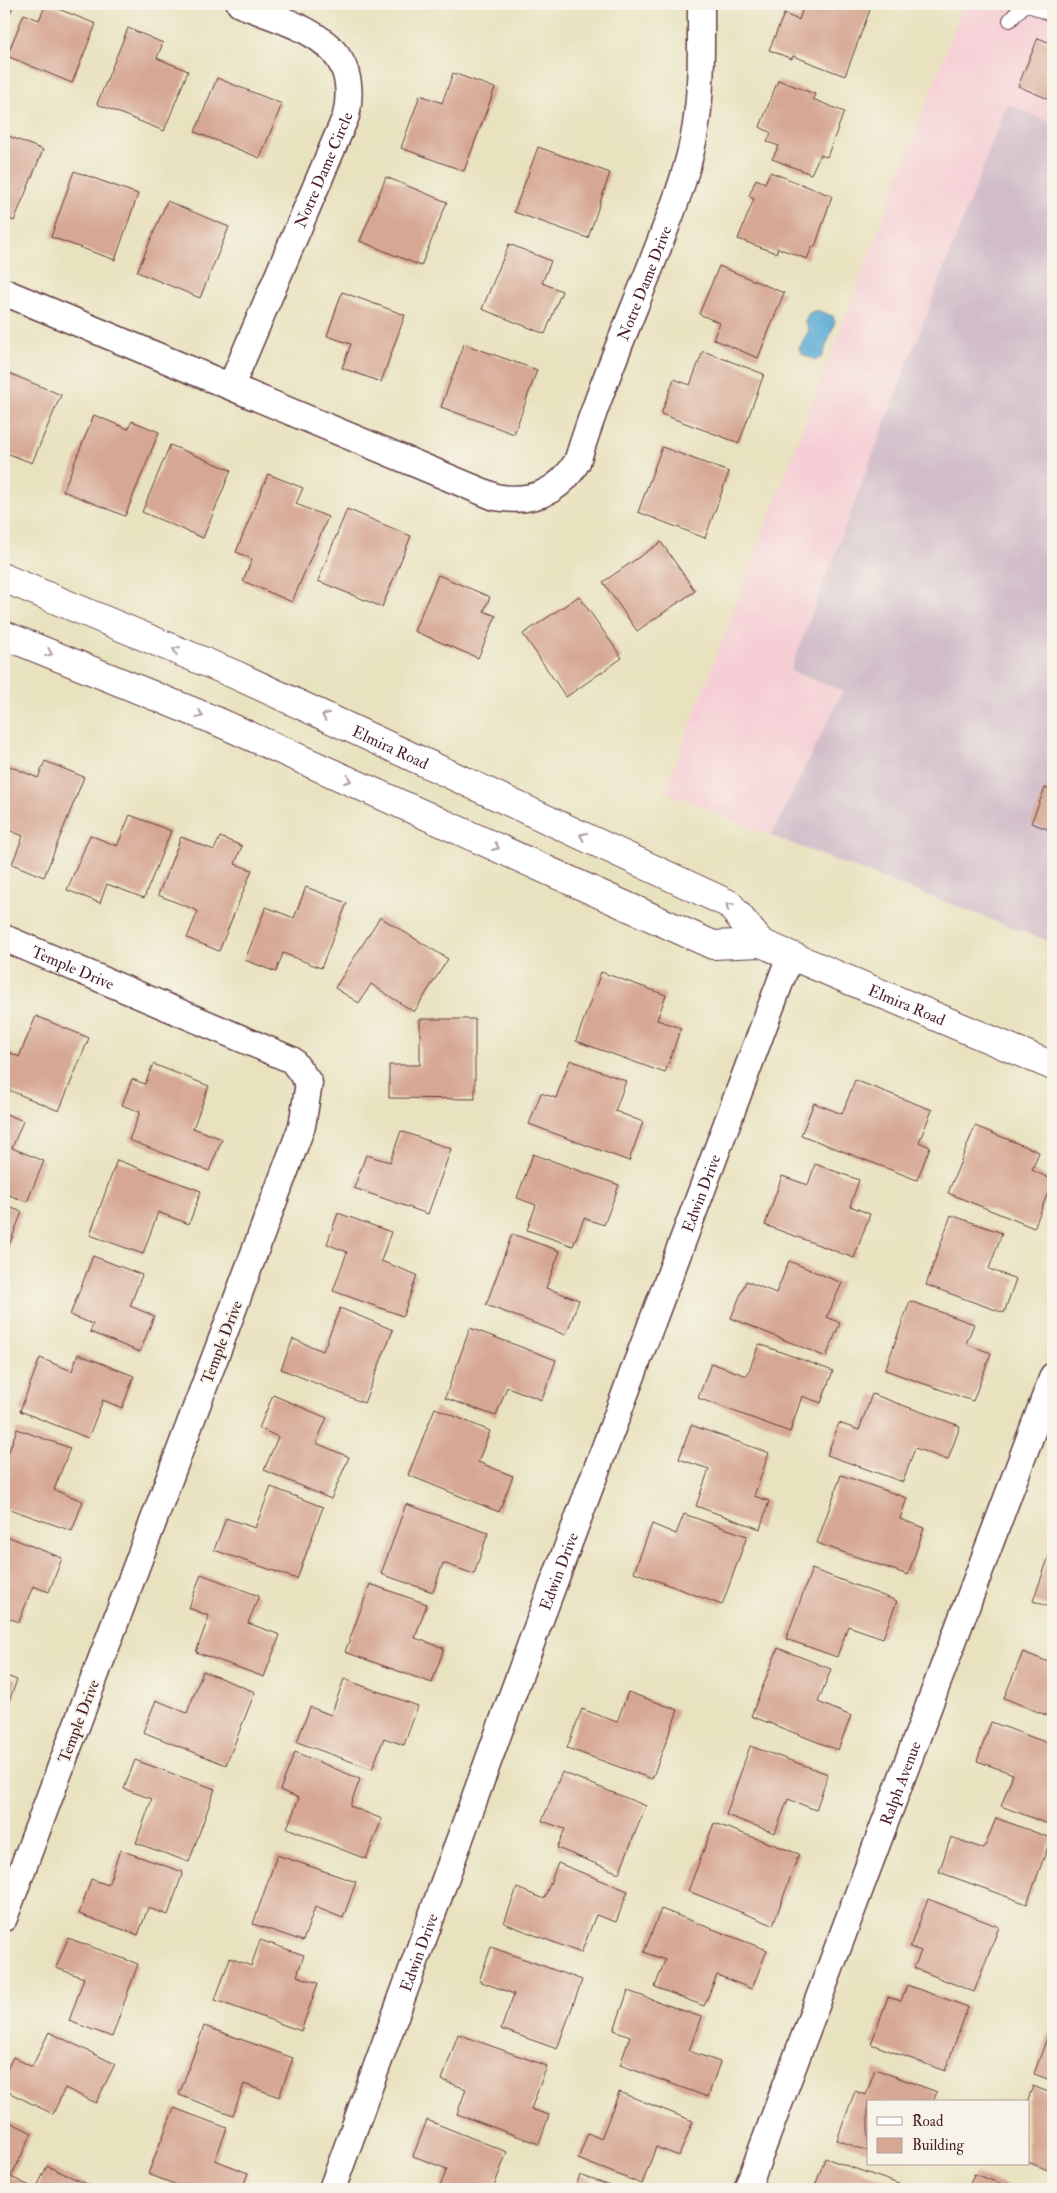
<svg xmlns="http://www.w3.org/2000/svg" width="1057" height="2193" viewBox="0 0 1057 2193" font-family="'IM FELL Double Pica',serif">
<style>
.built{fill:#f6cfd6}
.industrial{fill:#d1bdc9}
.water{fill:#59aad4;stroke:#526480}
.building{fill:#d6a793}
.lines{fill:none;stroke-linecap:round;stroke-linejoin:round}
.service-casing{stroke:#623c41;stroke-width:16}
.minor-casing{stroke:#623c41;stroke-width:29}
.secondary-casing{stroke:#623c41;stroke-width:30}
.service{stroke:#fff;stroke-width:14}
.minor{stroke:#fff;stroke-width:26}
.secondary{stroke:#fff;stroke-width:28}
.oneway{stroke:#ae9aa0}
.labels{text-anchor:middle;stroke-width:4;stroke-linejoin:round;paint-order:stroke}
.street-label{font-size:16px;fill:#4a1f2b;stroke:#f7f3e8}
</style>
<rect width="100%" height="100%" fill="#f7f3e8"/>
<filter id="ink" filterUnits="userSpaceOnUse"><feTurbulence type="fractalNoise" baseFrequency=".02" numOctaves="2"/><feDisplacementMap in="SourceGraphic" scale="10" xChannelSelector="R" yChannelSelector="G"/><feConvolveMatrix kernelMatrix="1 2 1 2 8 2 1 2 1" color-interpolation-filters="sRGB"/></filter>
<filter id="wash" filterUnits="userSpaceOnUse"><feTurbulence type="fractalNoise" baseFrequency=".0096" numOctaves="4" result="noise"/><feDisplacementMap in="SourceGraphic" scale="20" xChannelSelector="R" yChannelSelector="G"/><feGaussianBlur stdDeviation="1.12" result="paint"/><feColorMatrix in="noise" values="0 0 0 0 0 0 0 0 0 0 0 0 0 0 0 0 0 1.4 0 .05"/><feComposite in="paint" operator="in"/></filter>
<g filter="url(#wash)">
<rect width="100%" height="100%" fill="#e9e2bf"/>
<!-- built -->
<path class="built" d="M964,4H1053V123L1007,104L790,672L843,691L771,836L665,791Z"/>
<!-- industrial -->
<path class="industrial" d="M1007,104L1053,123V943L771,836L843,691L790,671Z"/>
<!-- water -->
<path class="water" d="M816,310L833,316L835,322L822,357L816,360L802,354L799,349L809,330L805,322L808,314Z"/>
<g id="blocks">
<!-- building -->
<path class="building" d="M4,4H14L4,28Z
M46,4L96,24L72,83L7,56L24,14L39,20Z
M804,4H862L871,7L845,76L793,56L792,59L769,50L784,14L799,20Z
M128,28L163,43L157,58L188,71L164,131L97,104Z
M1038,38L1053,44V101L1018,86Z
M453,73L495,88L464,171L401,148L420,95L442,103Z
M217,78L282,104L260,158L195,132Z
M778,80L815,94L813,99L844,112L827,157L820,155L811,174L772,159L779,146L767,142L771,133L760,127Z
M4,134L43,150L14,221L4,217Z
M538,147L610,173L588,238L514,212Z
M74,171L138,194L115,260L51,237Z
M770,172L832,196L815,247H812L807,259L778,248L776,253L738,239L754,199L749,196L756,179L765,183Z
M386,177L447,202L421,266L360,241Z
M167,201L229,227L200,298L137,272Z
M509,244L551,261L542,283L562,291L545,334L482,309Z
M719,266L784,293L758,358L713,339L720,323L699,314Z
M342,292L405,315L381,382L342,368L351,344L327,336Z
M464,344L537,370L514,434L441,407Z
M703,351L764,374L739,443L661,414L674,379L690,385Z
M4,371L61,395L32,463L4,452Z
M94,415L128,429L132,421L159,432L125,516L63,491Z
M170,445L231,470L203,538L142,512Z
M662,447L729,472L705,538L638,512Z
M268,474L303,488L296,504L328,517L292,602L243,581L252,559L236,552Z
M347,509L411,536L382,607L318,581Z
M661,542L695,591L637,631L603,582Z
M438,575L490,597L484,611L496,616L478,658L414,631Z
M579,596L622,658L566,697L523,634Z
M45,761L84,777L44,877L12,864L23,836L4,828V767L5,764L38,778Z
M1045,788L1053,791V831L1031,823Z
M130,815L171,831L144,898L107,884L100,903L67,890L90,835L117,846Z
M1053,833V847L1049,845Z
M181,837L214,850L220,837L242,846L235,864L252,870L219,951L187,938L198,911L158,895Z
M306,887L347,903L321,968L283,953L276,972L245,960L266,907L294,918Z
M380,917L448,959L414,1012L371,984L359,1003L335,988Z
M601,972L666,995L657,1020L681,1028L665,1073L576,1041Z
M36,1016L89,1038L59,1111L4,1088V1050L19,1057Z
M420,1019H475V1099L389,1098V1065H420Z
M570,1060L626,1081L615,1111L643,1122L629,1161L529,1124L541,1093L556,1098Z
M153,1064L209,1086L193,1128L222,1139L209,1171L129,1140L140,1112L122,1105L132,1079L145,1084Z
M855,1080L932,1110L919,1142L930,1147L917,1180L801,1135L814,1103L842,1114Z
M4,1113L23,1121L12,1148L44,1161L27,1202L4,1193Z
M975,1126L1039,1152L1032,1170L1053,1180L1034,1228L948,1193Z
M401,1131L451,1149L428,1214L354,1188L366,1155L390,1162Z
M533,1154L619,1185L604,1225L584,1218L573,1246L527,1230L536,1205L517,1198Z
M117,1160L201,1191L189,1224L158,1212L143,1254L90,1235Z
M815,1164L859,1180L850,1206L870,1214L854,1258L765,1225L782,1176L808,1185Z
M4,1205L22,1212L4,1258Z
M338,1213L391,1232L381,1261L417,1275L403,1316L333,1291L347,1252L327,1244Z
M951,1215L1002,1233L989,1269L1016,1279L1004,1313L926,1285Z
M512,1234L560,1251L546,1288L579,1300L566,1335L486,1305Z
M93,1256L142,1275L130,1306L154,1316L140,1352L90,1332L93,1324L70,1315Z
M789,1261L842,1283L827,1317L840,1323L826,1357L731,1318L746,1281L776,1293Z
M910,1301L974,1324L966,1344L991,1353L973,1401L885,1370Z
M340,1308L393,1330L364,1403L281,1369L293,1339L323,1351Z
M470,1328L556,1360L542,1400L507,1387L496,1416L445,1398Z
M759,1344L833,1371L821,1403L802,1396L790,1432L698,1398L711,1363L747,1376Z
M78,1354L134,1376L122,1408L103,1400L88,1438L20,1411L40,1358L72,1371Z
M872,1394L960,1426L948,1460L915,1448L903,1482L827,1455L839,1423L859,1430Z
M273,1395L327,1418L316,1443L349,1457L331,1499L264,1470L278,1437L259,1428Z
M435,1408L490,1431L478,1462L513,1476L499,1512L408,1475Z
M691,1425L769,1453L754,1496L769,1501L760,1529L696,1506L709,1469L679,1459Z
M17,1429L70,1448L54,1490L83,1501L72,1531L4,1507V1465Z
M841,1475L907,1498L900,1519L924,1528L908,1575L817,1543Z
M271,1487L323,1507L297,1579L214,1550L226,1518L255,1528Z
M406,1504L488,1533L474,1574L443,1563L433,1592L381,1574Z
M684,1514L747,1536L722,1605L634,1572L652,1524L676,1534Z
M9,1537L62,1558L49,1592L33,1586L19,1622L4,1616V1549Z
M1053,1545V1608L1033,1601Z
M812,1569L897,1601L883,1638L848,1626L837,1657L786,1639Z
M201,1574L259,1596L248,1623L280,1635L264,1677L196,1652L209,1616L189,1608Z
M370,1584L427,1604L415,1638L444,1648L432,1683L345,1652Z
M778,1648L831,1669L818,1702L851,1716L838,1750L751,1716Z
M1023,1652L1051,1663L1053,1658V1718L1004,1698Z
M203,1671L255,1692L226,1765L143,1732L156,1700L187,1713Z
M4,1675L17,1680L4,1714Z
M344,1679L418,1706L404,1745L384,1738L372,1769L297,1742L310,1707L331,1715Z
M628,1692L678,1710L652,1779L567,1748L582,1709L617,1722Z
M991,1722L1053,1745V1820L1051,1825L1001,1806L1013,1774L977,1761Z
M750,1746L828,1774L816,1810L788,1799L775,1833L726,1815Z
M295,1752L360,1779L350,1806L382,1819L366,1859L287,1828L299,1798L280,1790Z
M135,1760L215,1789L189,1862L136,1843L152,1799L124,1789Z
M562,1772L646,1806L619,1873L557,1848L565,1829L542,1821Z
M996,1818L1051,1838L1027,1904L939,1872L951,1837L984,1849Z
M714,1823L799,1854L773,1925L688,1891Z
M120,1850L183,1872L168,1915L148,1908L138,1935L79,1914L91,1879L108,1885Z
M277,1855L356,1882L343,1918L315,1907L303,1941L253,1924Z
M558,1863L628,1891L616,1922L596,1915L581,1953L504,1923L517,1888L544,1899Z
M928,1899L999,1927L974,1992L914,1968L921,1951L910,1947Z
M661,1909L767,1950L752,1989L717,1975L704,2006L655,1987L665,1960L644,1952Z
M68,1938L138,1964L112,2037L69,2021L84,1978L56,1968Z
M260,1940L304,1955L297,1976L318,1983L301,2031L215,2000L230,1958L251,1966Z
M491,1947L582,1980L557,2049L501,2029L514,1994L479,1981Z
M907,1985L968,2007L945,2071L871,2044L888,1997L901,2001Z
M628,1991L701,2017L689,2051L720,2062L708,2097L620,2065L630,2036L614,2030Z
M1053,2021V2081L1034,2074Z
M204,2026L293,2058L279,2097L244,2084L233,2115L179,2095Z
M49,2032L115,2064L96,2103L65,2088L53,2114L4,2090V2076L13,2057L32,2067Z
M458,2034L547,2066L531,2109L549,2115L539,2144L457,2114L466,2089L442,2080Z
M875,2069L937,2092L933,2102H868V2151L837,2140L855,2091L866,2095Z
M1033,2086L1053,2094V2172L1028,2162L1027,2102Z
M619,2092L693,2121L679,2156L656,2147L642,2184L578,2159L588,2133L601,2139Z
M174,2108L227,2128L215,2160L248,2173L242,2189H187L148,2174Z
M4,2119L32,2133L11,2177L36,2189L47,2166L89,2185L87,2189H4Z
M427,2120L507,2152L493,2189H439L447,2169L413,2156Z
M825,2158L913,2189H814Z
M974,2174L1016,2189H968Z
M580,2175L619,2189H575Z"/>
</g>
</g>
<g filter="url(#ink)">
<use href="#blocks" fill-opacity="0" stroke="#623c41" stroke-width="1"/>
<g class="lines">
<!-- service casing -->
<g class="service-casing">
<path id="service" d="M1027,4L1053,15
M1010,20L1025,4"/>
</g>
<!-- minor casing -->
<g class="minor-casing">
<g id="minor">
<path id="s1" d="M4,292L495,497C530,503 558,494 577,462C598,394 626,329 652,263C669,218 689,173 696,125C702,85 701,44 701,4"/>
<path id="s2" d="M231,386L346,116C363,39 295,26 240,4"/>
<path id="s3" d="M4,938L292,1060L309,1083L302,1126L4,1918"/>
<path id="s4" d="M332,2189L532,1641L790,956"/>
<path id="s5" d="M747,2189L1053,1376"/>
</g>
</g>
<!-- secondary casing -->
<g class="secondary-casing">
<g id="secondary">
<path id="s6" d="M4,578L236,675L729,904L761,943L1053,1066"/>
<path d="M4,635L221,723L713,945L761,943"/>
</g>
</g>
<!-- service -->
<use href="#service" class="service"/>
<!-- minor -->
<use href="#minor" class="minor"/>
<!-- secondary -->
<use href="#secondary" class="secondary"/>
</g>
<!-- one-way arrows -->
<defs><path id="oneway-chevron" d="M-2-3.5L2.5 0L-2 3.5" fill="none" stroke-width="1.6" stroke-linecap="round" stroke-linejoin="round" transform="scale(1.25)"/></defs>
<g class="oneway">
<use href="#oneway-chevron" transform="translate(176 650) rotate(-157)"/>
<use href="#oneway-chevron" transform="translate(49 653) rotate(22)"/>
<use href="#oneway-chevron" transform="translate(200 715) rotate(22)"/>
<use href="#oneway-chevron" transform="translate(325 716) rotate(-155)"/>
<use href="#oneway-chevron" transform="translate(348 780) rotate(24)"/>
<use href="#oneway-chevron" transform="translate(583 836) rotate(-155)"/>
<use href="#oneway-chevron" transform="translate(496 847) rotate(24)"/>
<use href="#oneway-chevron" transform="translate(729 906) rotate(-140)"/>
</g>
</g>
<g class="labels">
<!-- street labels -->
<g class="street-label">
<text dy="6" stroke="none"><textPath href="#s2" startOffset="235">Notre Dame Circle</textPath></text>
<text dy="6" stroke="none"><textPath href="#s1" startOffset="819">Notre Dame Drive</textPath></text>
<text dy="6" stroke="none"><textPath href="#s6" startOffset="422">Elmira Road</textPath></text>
<text dy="6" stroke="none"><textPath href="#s3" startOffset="75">Temple Drive</textPath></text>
<text dy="6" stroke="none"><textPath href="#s6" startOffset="1004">Elmira Road</textPath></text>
<text dy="6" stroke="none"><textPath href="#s4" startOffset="1062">Edwin Drive</textPath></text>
<text transform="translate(221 1342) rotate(-69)" y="6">Temple Drive</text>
<text dy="6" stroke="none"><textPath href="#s4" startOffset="658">Edwin Drive</textPath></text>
<text transform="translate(78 1721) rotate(-69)" y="6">Temple Drive</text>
<text dy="6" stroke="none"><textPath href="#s5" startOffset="434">Ralph Avenue</textPath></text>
<text dy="6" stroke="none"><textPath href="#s4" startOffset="252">Edwin Drive</textPath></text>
</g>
</g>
<!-- margin -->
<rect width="1057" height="2193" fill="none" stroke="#f7f3e8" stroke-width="20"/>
<!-- legend -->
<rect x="867" y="2100" width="162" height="65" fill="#f7f3e8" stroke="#b29e9c"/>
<rect x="877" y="2117" width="25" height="8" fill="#ffffff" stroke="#b29e9c"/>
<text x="912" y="2126" font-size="15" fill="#4a1f2b">Road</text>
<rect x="877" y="2138" width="25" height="15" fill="#d6a793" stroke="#b29e9c"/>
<text x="912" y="2150" font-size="15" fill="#4a1f2b">Building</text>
</svg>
